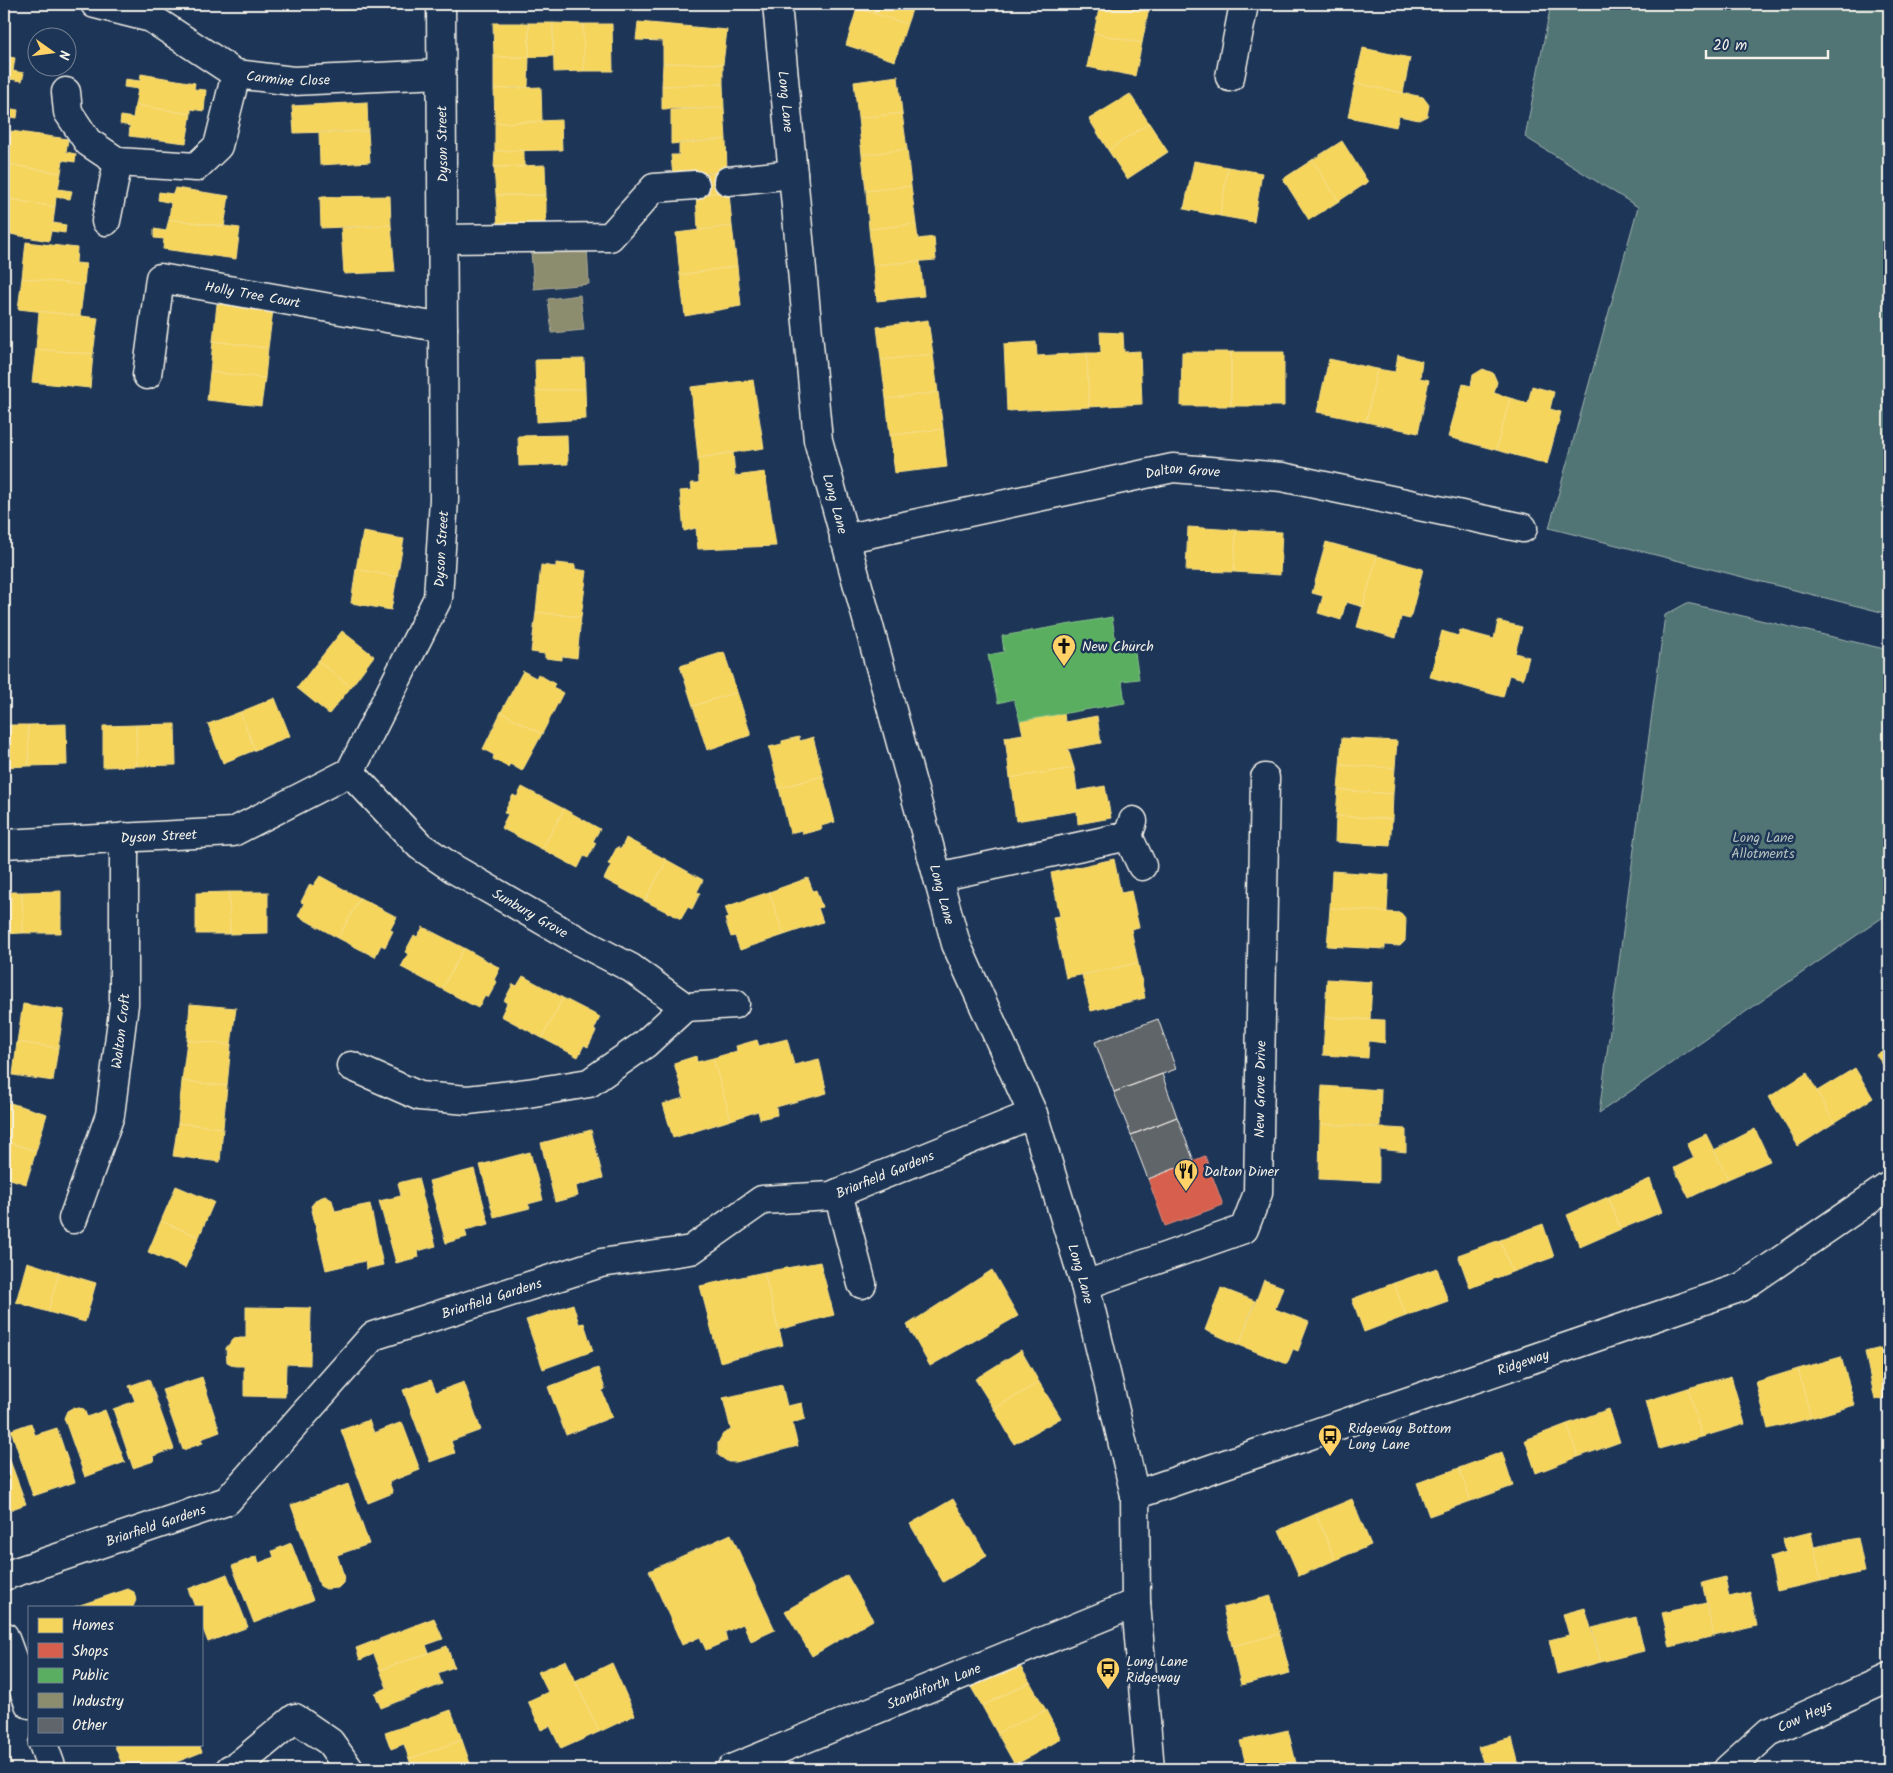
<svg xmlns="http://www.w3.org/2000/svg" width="1893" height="1773" viewBox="0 0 1893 1773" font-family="Kalam,sans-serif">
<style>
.green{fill:#517475;stroke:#a2b2ae}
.homes{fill:#f6d55c;stroke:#f5dd86}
.shops{fill:#d6604d;stroke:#df8c7c}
.public{fill:#5aae61;stroke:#88c28a}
.industry{fill:#8c8c6e;stroke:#abaa93}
.building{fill:#60656b;stroke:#f4f1e8}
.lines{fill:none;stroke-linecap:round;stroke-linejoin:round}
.minor-casing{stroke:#f4f1e8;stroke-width:31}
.minor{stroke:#1d3557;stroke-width:28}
.labels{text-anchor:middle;stroke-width:5;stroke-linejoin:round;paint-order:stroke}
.street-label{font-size:14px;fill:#f4f1e8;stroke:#1d3557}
.poi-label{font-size:14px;fill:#f4f1e8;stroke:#1d3557;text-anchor:start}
.park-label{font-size:14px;fill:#b3bfba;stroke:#1d3557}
</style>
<rect width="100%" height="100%" fill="#1d3557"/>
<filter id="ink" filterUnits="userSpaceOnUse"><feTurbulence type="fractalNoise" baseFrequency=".02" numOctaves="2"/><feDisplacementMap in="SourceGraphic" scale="10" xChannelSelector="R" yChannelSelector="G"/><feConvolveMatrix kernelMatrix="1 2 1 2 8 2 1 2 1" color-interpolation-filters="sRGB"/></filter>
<g filter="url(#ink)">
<!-- green -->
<path class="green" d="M1551,4H1889V614L1549,528L1638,207L1525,137Z
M1687,603L1889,650V913L1599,1113L1665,615Z"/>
<!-- homes -->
<path class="homes" d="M335,4H384V9L335,10Z
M859,4H914L907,24L857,8Z
M1100,4H1129L1149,8L1142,43L1094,33Z
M857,8L907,24L895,61L846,45Z
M638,22L727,30L723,64L663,63V41L636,40Z
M493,23H529V57H494Z
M529,23H553V56L529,57Z
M553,23L583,24L584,71L554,72Z
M583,24H612L613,71H584Z
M1094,33L1142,43L1135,76L1087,67Z
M1363,48L1410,58L1403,93L1355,83Z
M4,56L15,58L13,71L24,73L22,81L10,79L8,92L4,91Z
M494,57H529L528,87L494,89Z
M663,63L723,64V84L662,86Z
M141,74L195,83L194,89L206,90L204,111L191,109V114L135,105L138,89L124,87L125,79L140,81Z
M898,76L902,113L858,118L854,82Z
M1355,83L1423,97L1429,105L1427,116L1419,120L1399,116L1396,127L1348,117Z
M723,84L724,108L662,109V86Z
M541,87L542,122L495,123L494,89Z
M4,91L8,92L6,108L18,110L17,118L4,116Z
M1130,94L1149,123L1108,150L1089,119Z
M367,102L368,131L294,133L292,106Z
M135,105L191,114L186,143L129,136L130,126L120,124L121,116L133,118Z
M724,108L726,139L671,144V110Z
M902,113L907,149L862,155L858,118Z
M561,120L562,150L495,151V123Z
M1149,123L1168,152L1127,179L1108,150Z
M11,131L68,139L66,152L76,154L75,162L63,160L61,173L6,164Z
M368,131L370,162L320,165L319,133Z
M726,139L727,171L673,177L671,155H679V144Z
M1342,141L1368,182L1339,201L1312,160Z
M907,149L911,186L866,191L862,155Z
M524,150V167H494L495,151Z
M1312,160L1339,201L1309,220L1283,179Z
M1194,161L1228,167L1220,216L1184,209Z
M6,164L61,173L58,189L72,191L70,199L56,197L55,207L4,198Z
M545,165L546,195H496L494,167Z
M1228,167L1262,173L1254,222L1220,216Z
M727,171L729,192L696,194L695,176Z
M911,186L916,224L869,229L866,191Z
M175,188L229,196L224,227L169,219L171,203L158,200L159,192L173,194Z
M729,192L732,226L698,230L696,194Z
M496,195H546V225L498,226Z
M390,196L391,225L321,228L320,197Z
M4,198L55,207L53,223L66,225L65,233L51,231L49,241L4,233Z
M169,219L240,228L236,259L163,249L164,239L154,238V229L166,231Z
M916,224L918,239L934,237L936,260L873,265L869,229Z
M391,225L395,272L344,274L341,228Z
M732,226L737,266L680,275L676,233Z
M26,242L77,248L76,263L86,264L84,285L22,278Z
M920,261L924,296L877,301L873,265Z
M737,266L741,306L685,316L680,275Z
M22,278L84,285L80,316L18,309Z
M217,304L273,310L268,348L213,341Z
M39,311L98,318L93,354L36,349Z
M928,320L933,354L881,360L877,327Z
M1100,332L1123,333L1124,352L1140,351L1142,404L1089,407L1087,353H1101Z
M213,341L268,348L265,378L210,372Z
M1036,342L1037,356L1087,353L1089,407L1007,411L1004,344Z
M36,349L93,354L90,388L32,382Z
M1182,352H1231V406H1181Z
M1231,352H1284V406H1231Z
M933,354L938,392L886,399L881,360Z
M1398,355L1422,361L1420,378L1429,380L1418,433L1366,422L1377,369L1395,372Z
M584,359L585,389L536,391L535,360Z
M1329,359L1377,369L1366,422L1317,412Z
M1483,369L1493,373L1497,382L1494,393L1510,398L1496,450L1448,437L1463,384L1471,386L1473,375Z
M210,372L265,378L261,406L207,400Z
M753,380L764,448L698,458L691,387Z
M1532,386L1554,392L1550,409L1561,412L1547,464L1496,450L1510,398L1528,403Z
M585,389L586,419L537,422L536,391Z
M938,392L943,429L890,435L886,399Z
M943,429L947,467L895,473L890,435Z
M567,435L568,464L519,466L518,436Z
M733,452L735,476L765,472L776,546L698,549L696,528L684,531L680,491L692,490L691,483H699L698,458Z
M1188,527L1236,530L1234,572L1186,571Z
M1236,530L1282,532L1280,575L1234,572Z
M363,532L404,539L397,577L356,569Z
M1326,542L1377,556L1363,607L1346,602L1341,620L1318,613L1323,596L1312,593Z
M1377,556L1423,569L1410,619L1401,617L1396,638L1357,627Z
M556,563L575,565V569L587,571L581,617L536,612L541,565L556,567Z
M356,569L397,577L391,610L351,603Z
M536,612L581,617L577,658L562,656V660L545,658V654L531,652Z
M1498,621L1522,627L1515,653L1529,657L1523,679L1509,675L1503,697L1430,677L1442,631L1458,636L1460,630L1494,639Z
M342,631L374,656L351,687L318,661Z
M724,652L737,692L693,706L680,666Z
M318,661L351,687L329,714L297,688Z
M523,671L536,678L538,674L555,684L553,687L563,693L542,734L501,712Z
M737,692L751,735L707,750L693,706Z
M275,698L290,736L255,750L240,712Z
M240,712L255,750L223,763L208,724Z
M501,712L542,734L522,771L510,764L508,767L493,759L494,755L483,749Z
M1064,713L1065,722L1097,716L1101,743L1068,749L1074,768L1010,778L1005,737L1023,734L1020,721Z
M66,724L67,765L29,766L28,725Z
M175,724L176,765L137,766L136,725Z
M4,725H28L29,766L4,767Z
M136,725L137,766L103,767V726Z
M799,737L800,741L813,737L823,776L779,788L769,747L782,744V741Z
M1342,738L1397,741L1395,768L1340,765Z
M1340,765L1395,768L1393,794L1338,790Z
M1074,768L1077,791L1105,786L1111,818L1078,824L1077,811L1016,821L1010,778Z
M823,776L835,822L821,826L822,829L803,834L802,830L790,833L779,788Z
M522,787L564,809L542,849L501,828L508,814L504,813L513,795L517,797Z
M1338,790L1393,794L1392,819L1336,816Z
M564,809L600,829L593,841L596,843L588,858L584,856L578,868L542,849Z
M1336,816L1392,819L1390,846L1335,842Z
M626,838L667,860L645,901L604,879L611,865L608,864L617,847L621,849Z
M1114,859L1121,893L1131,891L1139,927L1131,929L1138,963L1066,978L1053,917L1060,916L1051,873Z
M667,860L703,880L697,892L700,893L692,909L688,907L681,919L645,901Z
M1332,871L1389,875L1387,912L1330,908Z
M320,876L360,898L338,938L298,916L304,903L301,902L310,884L313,886Z
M808,878L813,891L816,890L822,907L818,908L823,922L784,935L769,892Z
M61,891V933H23L22,892Z
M4,892H22L23,933L4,934Z
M229,892L230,934H196V893Z
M229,892H268V933L230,934Z
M769,892L784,935L740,950L735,936L731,937L725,919L729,918L725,907Z
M360,898L397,917L390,930L393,931L385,947L381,945L375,957L338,938Z
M1330,908L1401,913L1406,919L1405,941L1400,946L1385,945V949L1327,946Z
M423,927L464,948L442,989L401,967L408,954L405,952L414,935L417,937Z
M464,948L500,968L494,980L497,982L488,998L485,996L478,1008L442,989Z
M1138,963L1145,998L1091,1011L1082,975Z
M523,976L563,998L542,1038L501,1016L507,1003L504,1001L513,984L517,986Z
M1327,979L1372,982L1370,1020L1325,1017Z
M563,998L600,1017L594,1030L596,1031L588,1047L584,1045L578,1057L542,1038Z
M23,1004L64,1010L58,1048L17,1042Z
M190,1004L236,1008L231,1045L187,1040Z
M1325,1017L1385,1020V1043L1369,1041L1368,1058L1323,1055Z
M787,1039L794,1065L819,1059L827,1093L776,1107L777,1115L760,1119L758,1111L731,1120L713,1058L737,1051L736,1046L757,1040L759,1046Z
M187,1040L231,1045L227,1086L182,1081Z
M17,1042L58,1048L53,1081L13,1075Z
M1889,1046V1073L1876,1055Z
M696,1056L697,1062L713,1058L731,1120L673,1138L663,1104L684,1098L674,1063Z
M1855,1068L1873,1098L1834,1123L1817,1091Z
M1807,1073L1834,1123L1798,1146L1769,1097Z
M182,1081L227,1086L223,1128L178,1123Z
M1322,1086L1381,1090L1380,1127L1320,1124Z
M7,1102L47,1114L36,1151L4,1141V1114Z
M178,1123L223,1128L220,1162L173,1156Z
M1320,1124L1406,1129V1152L1379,1149V1182L1319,1179Z
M1755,1129L1770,1161L1728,1179L1714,1150Z
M591,1130L603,1178L576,1186L578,1196L555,1202L541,1143Z
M1706,1134L1728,1179L1689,1198L1674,1168L1694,1158L1687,1143Z
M4,1141L36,1151L26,1184L4,1177Z
M530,1152L543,1200L528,1204L530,1208L494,1217L480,1165Z
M474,1169L489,1224L465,1230L467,1237L446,1243L429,1181Z
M418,1178L436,1246L418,1251L419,1257L396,1263L379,1201L401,1196L398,1183Z
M1650,1179L1662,1212L1621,1229L1608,1197Z
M176,1186L214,1202L199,1237L161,1221Z
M325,1196L332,1200L335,1211L370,1204L383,1265L366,1269L365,1261L326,1270L311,1206L317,1199Z
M1608,1197L1621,1229L1580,1247L1567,1215Z
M161,1221L199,1237L185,1268L148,1252Z
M1543,1224L1554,1257L1512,1272L1500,1240Z
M1500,1240L1512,1272L1470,1288L1458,1255Z
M27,1262L59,1272L48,1312L16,1302Z
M820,1262L834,1315L778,1330L764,1272Z
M1437,1268L1448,1301L1406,1316L1394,1283Z
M992,1270L1018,1316L930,1366L907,1325Z
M59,1272L96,1283L85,1322L48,1312Z
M764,1272L783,1345L720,1362L700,1286Z
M1264,1280L1283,1287L1275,1309L1309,1322L1298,1351L1293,1349L1287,1364L1239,1345Z
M1394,1283L1406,1316L1364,1332L1352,1299Z
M1221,1288L1255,1301L1239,1345L1205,1330Z
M573,1304L579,1324L584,1323L593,1351L543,1369L526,1320Z
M246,1307L311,1308L310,1365L286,1364L285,1397L244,1396V1366H235L227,1362L226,1348L234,1338H246Z
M1889,1346V1397L1875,1400L1865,1352Z
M1021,1350L1039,1382L994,1409L975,1379Z
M1841,1357L1855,1405L1811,1418L1798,1369Z
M598,1368L605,1389L602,1391L612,1417L566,1435L548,1387Z
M1798,1369L1811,1418L1768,1429L1756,1382Z
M1731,1376L1745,1424L1702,1437L1688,1388Z
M202,1377L220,1432L201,1439L203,1443L183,1450L162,1390Z
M149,1379L174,1449L153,1456L154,1461L133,1468L113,1409L135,1401L129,1386Z
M431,1380L436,1392L464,1382L481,1430L451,1441L455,1453L430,1462L403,1390Z
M1039,1382L1061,1418L1014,1444L994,1409Z
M782,1385L787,1406L802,1403L805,1419L792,1423L798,1446L736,1462H728L718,1455V1443L723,1434L731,1430L723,1398Z
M1688,1388L1702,1437L1659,1449L1646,1401Z
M74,1407L84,1409L87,1417L105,1410L125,1462L85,1477L64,1418L67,1411Z
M1609,1409L1620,1442L1578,1457L1567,1424Z
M369,1420L374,1433L402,1422L420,1470L389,1482L393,1493L368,1503L341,1430Z
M31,1423L35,1435L57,1428L75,1482L33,1496L11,1430Z
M1567,1424L1578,1457L1536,1473L1525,1440Z
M4,1444L26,1504L4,1512Z
M1502,1452L1513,1486L1471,1501L1459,1468Z
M1459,1468L1471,1501L1429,1516L1417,1483Z
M348,1484L369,1544L337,1555L344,1576L343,1583L338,1588L326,1589L320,1586L291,1505Z
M953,1499L987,1556L943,1582L910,1524Z
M1352,1499L1371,1545L1335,1560L1316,1514Z
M1316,1514L1335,1560L1299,1576L1279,1530Z
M1811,1532L1821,1581L1777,1591L1770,1557L1786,1552L1783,1539Z
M1889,1532V1553L1885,1533Z
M731,1534L775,1630L751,1641L743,1624L725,1632L727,1641L706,1650L700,1637L682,1645L649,1571Z
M1858,1538L1865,1572L1821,1581L1814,1547Z
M291,1543L313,1600L254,1623L232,1566L257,1556L259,1563L274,1557L272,1551Z
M227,1574L248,1627L208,1642L201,1624V1607H195L188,1589Z
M847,1575L873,1620L812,1656L785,1611Z
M1725,1577L1729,1597L1750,1592L1757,1626L1714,1636L1702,1583Z
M128,1589L134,1592L136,1600L133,1607H74Z
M1271,1596L1280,1634L1232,1646L1223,1608Z
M1706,1603L1714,1636L1670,1647L1662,1613Z
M1585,1608L1601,1662L1557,1674L1549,1640L1569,1635L1563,1614Z
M1636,1617L1644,1651L1601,1662L1592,1628Z
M434,1618L443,1639L426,1645L429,1653L380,1670L374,1654L360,1660L356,1648Z
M1280,1634L1290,1673L1241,1685L1232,1646Z
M447,1646L454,1667L438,1673L442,1684L381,1708L375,1693L387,1688L380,1670Z
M1015,1658L1030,1682L982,1706L968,1682Z
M566,1660L599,1732L561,1749L550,1726L541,1730L528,1701L548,1692L538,1672Z
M612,1663L635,1715L599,1732L575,1681Z
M1030,1682L1046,1710L997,1733L982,1706Z
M451,1710L462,1740L409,1759L404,1744L391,1749L385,1733Z
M1046,1710L1061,1739L1015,1765L997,1733Z
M1288,1730L1297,1767L1289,1769H1247L1240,1741Z
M1512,1738L1520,1769H1463L1484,1765L1478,1747Z
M462,1740L472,1769H413L409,1759Z
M114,1744H199L202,1752L159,1769H130L129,1767L124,1769Z"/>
<!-- shops -->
<path class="shops" d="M1205,1156L1223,1205L1165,1226L1148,1179Z"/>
<!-- public -->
<path class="public" d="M1112,617L1116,644L1133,640L1139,679L1122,681L1125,703L1020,721L1014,699L998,703L988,655L1004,652L1002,636Z"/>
<!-- industry -->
<path class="industry" d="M587,245L589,284L534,289L531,252Z
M580,295L584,330L552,333L548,299Z"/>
<!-- building -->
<path class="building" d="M1158,1019L1176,1069L1114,1092L1095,1042Z
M1162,1074L1177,1117L1131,1135L1114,1092Z
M1177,1117L1194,1161L1148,1179L1131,1135Z"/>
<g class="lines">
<!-- minor casing -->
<g class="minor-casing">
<g id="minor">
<path id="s1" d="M95,4L151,18L236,74L293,81L441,74"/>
<path id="s2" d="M777,4L818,440L956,944L1033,1114L1085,1285L1135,1495L1136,1603L1150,1769"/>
<path d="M1230,77L1244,4"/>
<path d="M66,92L68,112L88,142L118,162L196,167L218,146L236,74"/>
<path d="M728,181L793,174"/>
<path d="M106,221L118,162"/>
<path d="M443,239L610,237L654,188L695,185"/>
<path id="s3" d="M147,375L160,278L443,328"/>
<path id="s4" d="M844,539L1173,468L1282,477L1523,528"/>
<path id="s5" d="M350,772L420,846L454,869L579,941L631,968L685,1007L735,1004"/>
<path d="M1128,836L1142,866"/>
<path id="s6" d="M4,844L233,832L350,772L438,598L444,499L441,4"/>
<path d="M938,877L1128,836L1133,821"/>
<path d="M351,1066L419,1096L468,1100L528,1093L589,1083L645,1044L685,1007"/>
<path d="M838,1193L862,1284"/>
<path id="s7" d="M73,1219L110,1115L124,1004V837"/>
<path id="s8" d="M1085,1285L1244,1229L1258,1193L1265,778"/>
<path id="s9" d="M1135,1495L1742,1287L1889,1186"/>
<path id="s10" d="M4,1576L227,1501L373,1336L601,1263L691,1250L762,1200L831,1196L1033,1114"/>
<path d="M4,1636L29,1704"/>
<path d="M43,1744L52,1769"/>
<path d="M230,1769L236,1767L295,1718L330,1742L349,1769"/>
<path id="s11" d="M731,1769L1136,1603"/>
<path id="s12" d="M1728,1769L1769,1732L1889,1678"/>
</g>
</g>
<!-- minor -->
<use href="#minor" class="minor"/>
</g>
</g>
<!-- icons -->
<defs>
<g id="church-pin" transform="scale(1.25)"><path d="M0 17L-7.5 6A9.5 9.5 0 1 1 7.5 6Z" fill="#ffd166" stroke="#1d3557"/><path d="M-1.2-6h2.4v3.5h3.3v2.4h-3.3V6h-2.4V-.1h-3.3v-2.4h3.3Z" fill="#111"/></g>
<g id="restaurant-pin" transform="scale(1.25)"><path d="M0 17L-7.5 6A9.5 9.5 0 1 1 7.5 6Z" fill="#ffd166" stroke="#1d3557"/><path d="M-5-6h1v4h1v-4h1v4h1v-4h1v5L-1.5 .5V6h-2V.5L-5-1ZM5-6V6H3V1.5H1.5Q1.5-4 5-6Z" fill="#111"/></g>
<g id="bus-pin" transform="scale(1.25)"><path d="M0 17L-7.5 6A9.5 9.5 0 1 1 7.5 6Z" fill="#ffd166" stroke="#1d3557"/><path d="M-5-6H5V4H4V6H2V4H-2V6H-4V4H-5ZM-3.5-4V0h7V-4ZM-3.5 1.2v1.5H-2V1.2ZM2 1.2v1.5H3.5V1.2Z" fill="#111"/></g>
</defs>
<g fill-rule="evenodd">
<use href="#church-pin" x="1064" y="646"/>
<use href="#restaurant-pin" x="1186" y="1171"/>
<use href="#bus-pin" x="1330" y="1436"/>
<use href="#bus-pin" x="1108" y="1669"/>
</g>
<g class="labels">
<!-- street labels -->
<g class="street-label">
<text dy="5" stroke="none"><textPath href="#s1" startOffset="212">Carmine Close</textPath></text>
<text dy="5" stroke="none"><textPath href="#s2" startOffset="98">Long Lane</textPath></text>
<text transform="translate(442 144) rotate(-91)" y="5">Dyson Street</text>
<text dy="5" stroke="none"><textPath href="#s3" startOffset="192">Holly Tree Court</textPath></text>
<text dy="5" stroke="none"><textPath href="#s4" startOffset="346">Dalton Grove</textPath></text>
<text dy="5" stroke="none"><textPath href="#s2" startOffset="504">Long Lane</textPath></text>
<text dy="5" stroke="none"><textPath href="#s6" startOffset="605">Dyson Street</textPath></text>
<text dy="5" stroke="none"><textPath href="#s6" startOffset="155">Dyson Street</textPath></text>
<text dy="5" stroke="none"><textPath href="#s2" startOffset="909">Long Lane</textPath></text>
<text dy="5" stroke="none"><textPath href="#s5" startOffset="231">Sunbury Grove</textPath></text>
<text dy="5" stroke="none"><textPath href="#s7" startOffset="195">Walton Croft</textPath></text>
<text dy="5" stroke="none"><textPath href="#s8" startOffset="311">New Grove Drive</textPath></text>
<text dy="5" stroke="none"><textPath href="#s10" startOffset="1000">Briarfield Gardens</textPath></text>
<text dy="5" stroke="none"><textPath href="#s2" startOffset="1314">Long Lane</textPath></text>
<text dy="5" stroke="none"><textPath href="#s10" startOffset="580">Briarfield Gardens</textPath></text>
<text dy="5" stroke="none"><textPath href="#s9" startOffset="410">Ridgeway</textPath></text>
<text dy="5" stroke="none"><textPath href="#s10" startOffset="160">Briarfield Gardens</textPath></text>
<text dy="5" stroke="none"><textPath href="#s11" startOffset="219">Standiforth Lane</textPath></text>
<text dy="5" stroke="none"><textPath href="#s12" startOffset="94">Cow Heys</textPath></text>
</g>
<!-- poi labels -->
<g class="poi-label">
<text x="1082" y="651">New Church</text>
<text x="1204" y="1176">Dalton Diner</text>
<text x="1348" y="1433">Ridgeway Bottom<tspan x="1348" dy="16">Long Lane</tspan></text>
<text x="1126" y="1666">Long Lane<tspan x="1126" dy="16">Ridgeway</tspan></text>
</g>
<!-- park labels -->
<g class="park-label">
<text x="1763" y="842">Long Lane<tspan x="1763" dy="16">Allotments</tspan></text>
</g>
</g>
<!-- margin -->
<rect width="1893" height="1773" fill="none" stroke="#1d3557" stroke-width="20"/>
<rect x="10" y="10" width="1873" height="1753" fill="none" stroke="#f4f1e8" stroke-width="2" filter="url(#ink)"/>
<!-- legend -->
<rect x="28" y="1606" width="175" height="140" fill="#1d3557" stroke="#738091"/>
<rect x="38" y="1618" width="25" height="15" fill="#f6d55c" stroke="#738091"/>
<text x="72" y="1630" font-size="15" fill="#f4f1e8">Homes</text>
<rect x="38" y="1643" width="25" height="15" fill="#d6604d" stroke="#738091"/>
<text x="72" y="1656" font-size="15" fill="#f4f1e8">Shops</text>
<rect x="38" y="1668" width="25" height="15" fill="#5aae61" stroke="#738091"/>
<text x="72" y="1680" font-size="15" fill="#f4f1e8">Public</text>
<rect x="38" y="1693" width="25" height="15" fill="#8c8c6e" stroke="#738091"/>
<text x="72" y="1706" font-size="15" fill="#f4f1e8">Industry</text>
<rect x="38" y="1718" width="25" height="15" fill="#60656b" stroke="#738091"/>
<text x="72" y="1730" font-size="15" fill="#f4f1e8">Other</text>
<!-- north arrow -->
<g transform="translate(52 52) rotate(104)"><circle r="24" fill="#1d3557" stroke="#738091"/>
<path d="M0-4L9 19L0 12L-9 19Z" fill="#ffd166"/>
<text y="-8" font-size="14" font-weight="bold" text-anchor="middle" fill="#f4f1e8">N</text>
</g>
<!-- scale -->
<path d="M1706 50v8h122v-8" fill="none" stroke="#f4f1e8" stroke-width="2.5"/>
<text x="1713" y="50" font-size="15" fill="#f4f1e8" stroke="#1d3557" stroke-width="4" paint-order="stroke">20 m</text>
</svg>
